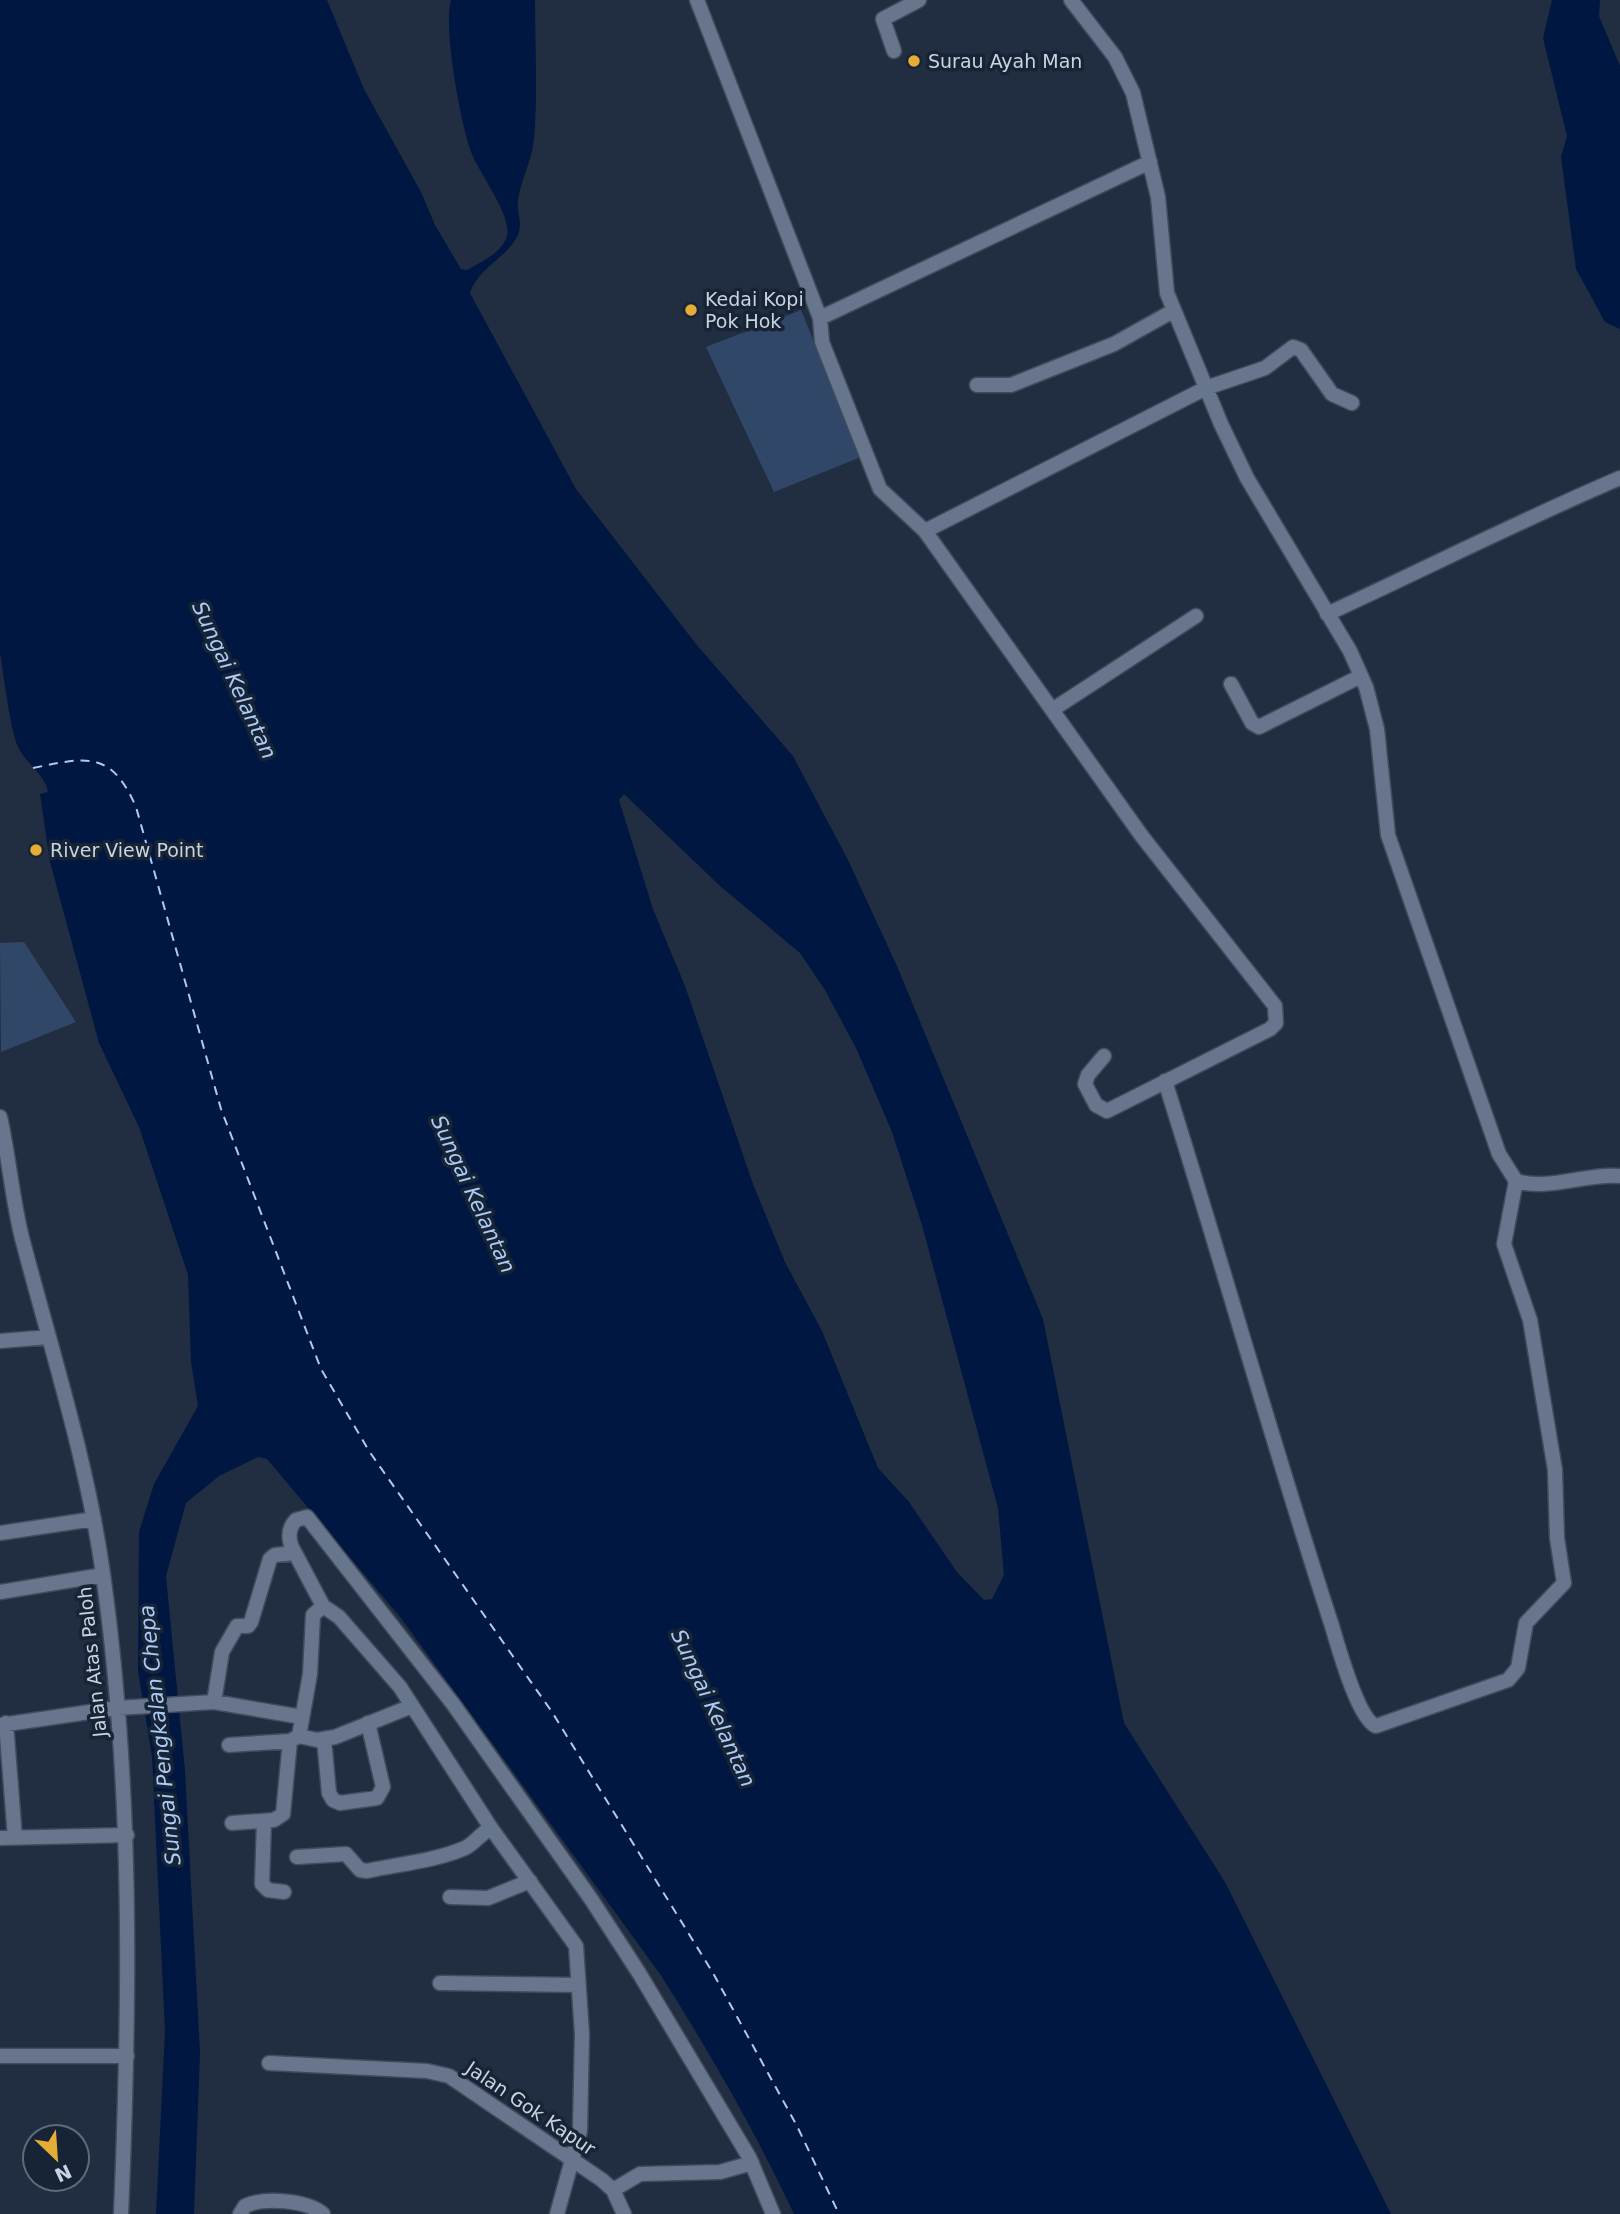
<svg xmlns="http://www.w3.org/2000/svg" width="1620" height="2214" viewBox="0 0 1620 2214" font-family="'DejaVu Sans',sans-serif">
<style>
.green{fill:#314768}
.water{fill:#001741;fill-rule:evenodd}
.lines{fill:none;stroke-linecap:round;stroke-linejoin:round}
.ferry{stroke:#accaf6;stroke-width:2;stroke-dasharray:9 7;stroke-linecap:butt}
.minor-casing{stroke:#404b5b;stroke-width:17}
.minor{stroke:#67768d;stroke-width:14}
.poi-dot{fill:#e5ad35;stroke:#172436;stroke-width:2.5}
.labels{text-anchor:middle;stroke-width:7;stroke-linejoin:round;paint-order:stroke}
.poi-label{font-size:19px;fill:#cad3df;stroke:#172436;text-anchor:start}
.street-label{font-size:19px;fill:#cad3df;stroke:#172436}
.water-label{font-size:21px;font-style:italic;fill:#accaf6;stroke:#172436}
</style>
<rect width="100%" height="100%" fill="#212e41"/>
<!-- green -->
<path class="green" d="M801,310L861,457L774,492L706,347Z
M24,942L76,1022L1,1052L0,943Z"/>
<!-- water -->
<path class="water" d="M0,0H327L364,89L422,194L435,225L461,269L467,270C481,262 502,253 507,236C512,214 478,173 470,149C460,119 443,28 451,0H535C535,46 538,93 534,139C532,161 521,179 518,200C516,213 524,223 517,237C505,259 478,268 470,293L576,489L696,644L793,756L848,860L897,966L1043,1319L1124,1723L1225,1882L1391,2214H794C755,2131 709,2051 660,1974L401,1618L267,1459L258,1457L219,1476L186,1503L166,1576L185,1771L200,2053L194,2214H156L165,2031L152,1757L138,1671L139,1532L154,1484L198,1406L191,1362L188,1275L139,1127L99,1043L50,862L40,794L48,792C45,774 26,764 18,747C10,729 4,676 0,653ZM624,794L720,886L800,953L825,990L857,1050L892,1132L922,1225L998,1508L1004,1575L992,1599L984,1600L957,1572L909,1502L878,1468L822,1331L785,1262L753,1184L685,986L653,909L619,800Z
M1552,0H1600L1599,16L1620,66V329L1605,322L1576,269L1561,157L1567,136L1543,38Z"/>
<g class="lines">
<!-- ferry -->
<path class="ferry" d="M33,768C87,757 111,750 136,807L221,1109L321,1369L369,1451L552,1712L713,1973L797,2126L839,2214"/>
<!-- minor casing -->
<g class="minor-casing">
<path id="minor" d="M697,0L820,318L822,342L880,489L925,531L1141,835L1275,1006L1276,1023L1270,1029L1107,1111L1096,1105L1085,1084L1088,1075L1104,1056
M1071,0L1115,57L1133,93L1158,197L1167,293L1221,424L1247,478L1350,651L1366,687L1377,729L1388,835L1499,1154L1516,1181C1550,1191 1585,1173 1620,1176
M894,51L883,19L919,0
M820,318L1150,162
M977,385H1011L1114,344L1173,311
M925,531L1206,388L1265,368L1293,347L1301,350L1332,394L1352,403
M1327,614C1425,569 1521,520 1620,478
M1231,684L1252,723L1259,727L1361,676
M1052,710L1196,616
M1165,1081C1222,1262 1273,1445 1332,1626C1338,1646 1358,1719 1376,1726L1508,1680L1518,1668L1526,1623L1564,1583L1557,1538L1555,1470L1530,1320L1504,1244L1516,1181
M0,1117C9,1157 12,1198 22,1238C51,1349 87,1460 103,1574C133,1787 130,2000 121,2214
M0,1341L49,1337
M0,1533L94,1519
M295,1553C288,1542 287,1529 296,1520L307,1517L453,1704L591,1899L639,1973L749,2157L773,2214
M0,1592L103,1575
M214,1702L222,1652L237,1626H248L251,1622L270,1559L275,1555L295,1553L323,1606
M6,1723L15,1838
M0,1725L117,1708L214,1702L302,1717
M299,1736L310,1674L313,1615L323,1606L339,1617L400,1687L491,1828L576,1946L582,2034L580,2131L557,2214
M324,1739L329,1793L333,1800L340,1803L377,1798L383,1787L368,1723
M229,1745L290,1741L299,1736L317,1740L335,1737L412,1706
M264,1821L262,1884L268,1890L284,1892
M232,1823L274,1820L283,1814L290,1741
M0,1838L127,1835
M297,1857L346,1854L360,1870L367,1871C399,1864 435,1861 465,1848C474,1844 480,1834 491,1828
M450,1897L488,1898L530,1881
M440,1983L578,1985
M0,2056H127
M269,2063L427,2071L449,2076L602,2180L613,2190L624,2214
M613,2190L640,2174L720,2172L752,2163
M240,2214L245,2206C264,2197 307,2200 323,2214"/>
</g>
<!-- minor -->
<use href="#minor" class="minor"/>
</g>
<!-- markers -->
<g class="poi-dot">
<circle cx="914" cy="61" r="7"/>
<circle cx="691" cy="310" r="7"/>
<circle cx="36" cy="850" r="7"/>
</g>
<g class="labels">
<!-- poi labels -->
<g class="poi-label">
<text x="928" y="68">Surau Ayah Man</text>
<text x="705" y="306">Kedai Kopi<tspan x="705" dy="22">Pok Hok</tspan></text>
<text x="50" y="857">River View Point</text>
</g>
<!-- street labels -->
<g class="street-label">
<text transform="translate(92 1662) rotate(-96)" y="7">Jalan Atas Paloh</text>
<text transform="translate(531 2108) rotate(34)" y="7">Jalan Gok Kapur</text>
</g>
<!-- water labels -->
<g class="water-label">
<text transform="translate(234 680) rotate(65)" y="7">Sungai Kelantan</text>
<text transform="translate(473 1194) rotate(65)" y="7">Sungai Kelantan</text>
<text transform="translate(713 1708) rotate(65)" y="7">Sungai Kelantan</text>
<text transform="translate(160 1735) rotate(-96)" y="7">Sungai Pengkalan Chepa</text>
</g>
</g>
<!-- north arrow -->
<g transform="translate(56 2158) rotate(155)"><circle r="33" fill="#172436" stroke="#5f6a7a" stroke-width="2"/>
<path d="M0-5L12 26L0 18L-12 26Z" fill="#e5ad35"/>
<text y="-10" font-size="19" font-weight="bold" text-anchor="middle" fill="#cad3df">N</text>
</g>
</svg>
